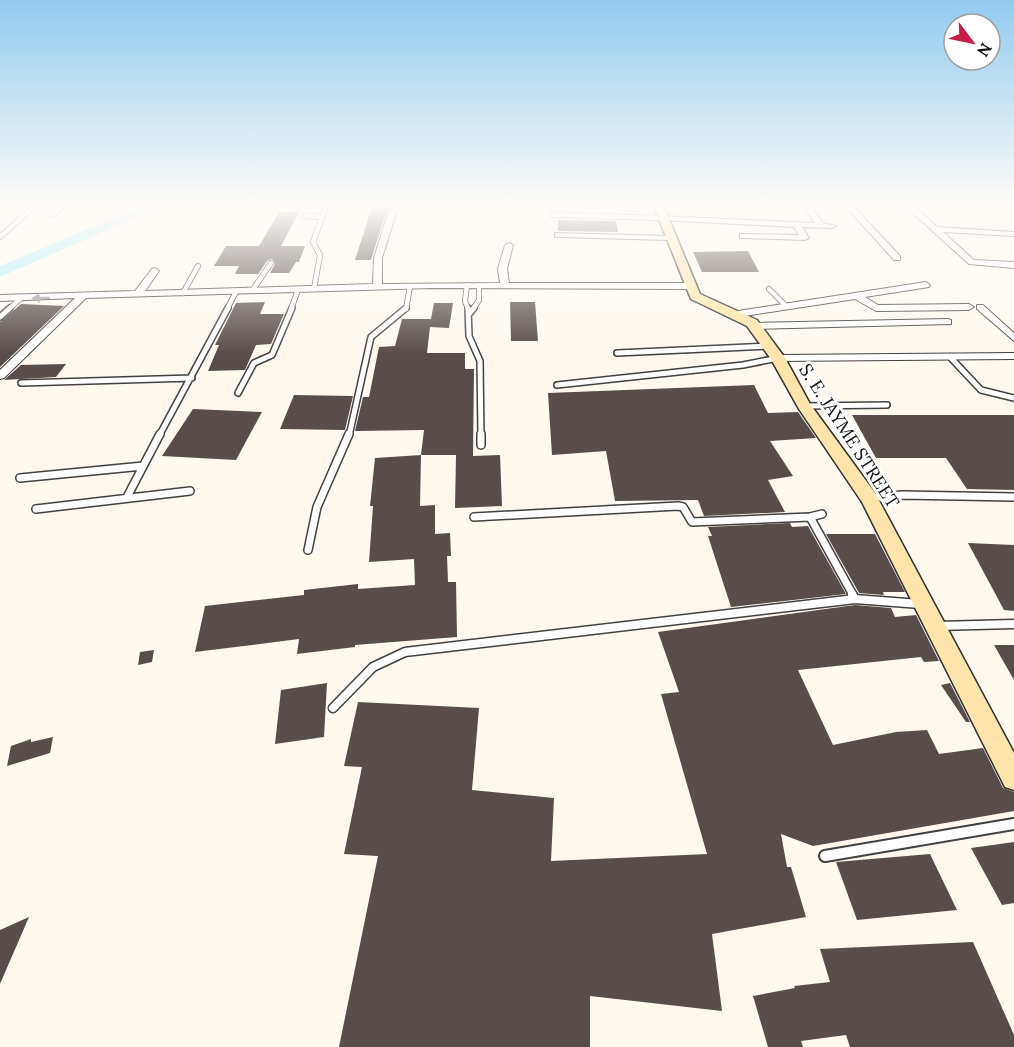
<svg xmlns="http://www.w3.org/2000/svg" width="1014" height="1047" viewBox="0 0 1014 1047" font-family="Lora,serif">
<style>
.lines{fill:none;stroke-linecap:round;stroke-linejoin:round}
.river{fill:#b1edfa;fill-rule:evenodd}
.building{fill:#584d4a}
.lane-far4-casing{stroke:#414141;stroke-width:6}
.lane-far3-casing{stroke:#414141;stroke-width:8}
.lane-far2-casing{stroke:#414141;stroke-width:10}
.lane-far1-casing{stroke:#414141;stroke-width:11}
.lane-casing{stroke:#414141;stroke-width:14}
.street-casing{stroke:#414141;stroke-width:2}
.secondary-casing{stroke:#303030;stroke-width:3}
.lane-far4{stroke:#fff;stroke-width:4.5}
.lane-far3{stroke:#fff;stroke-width:5}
.lane-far2{stroke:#fff;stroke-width:7}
.lane-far1{stroke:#fff;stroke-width:8}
.lane{stroke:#fff;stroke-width:10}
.street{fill:#fff;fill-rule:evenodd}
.secondary{fill:#ffe5ab;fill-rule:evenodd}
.oneway{fill:#9f9f9f}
.labels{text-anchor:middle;stroke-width:6;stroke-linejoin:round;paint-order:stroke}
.street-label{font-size:18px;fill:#0e0e0e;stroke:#fff}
</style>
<rect width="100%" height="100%" fill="#fff9f0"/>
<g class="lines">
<!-- river -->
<path class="river" d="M140,207H160L0,277V266Z"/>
</g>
<!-- building -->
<path class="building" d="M372,207H392L386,212L371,260H355Z
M279,212H299L281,246H305L299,262H296L289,273H270L275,264L272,259L268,260L258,274H235L239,266H214L226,246H259Z
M558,220L616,221L618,232L558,231Z
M748,251L759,272H702L693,252Z
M265,302L260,314H284L271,344L256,345L245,370L208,371L219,345H215L236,303Z
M510,302H535L538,341H511Z
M434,303H453L449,328L430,327L427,353H465V369H474L473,456L500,455L502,506L455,508L456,455H421L424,430L355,431L363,397H369L379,347L395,346L402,319H431Z
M21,304L64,306L0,367V322Z
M66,364L56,377L4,380L21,365Z
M754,385L768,413L798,412L816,438L770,441L793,476L768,480L785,512L704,516L698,500L615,501L606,451L552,455L548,393Z
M294,395L353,396L345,430L280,429Z
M193,409L262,412L236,460L162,456Z
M852,415H1014V490L967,489L946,458H876Z
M421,455L420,506L435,505V534L450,533L451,556H447L448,582H456L457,637L355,645V647L297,654L299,639L195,652L205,606L304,595V590L358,584V589L415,585L414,559L369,562L373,506H370L375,458Z
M790,523L792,527L808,526L846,594L731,607L708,536H712L708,527Z
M826,534H875L905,592H883L884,595L859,593Z
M968,543L1014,545V611L1004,610Z
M855,605L891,608L895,617L916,615L939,661L924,662L921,657L798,670L833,745L896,732L927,730L939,754L983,748L1003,788L1014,792V811L813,846L781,834L787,867H791L806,917L712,934L722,1011L590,996V1047H339L378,856L344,854L362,767L344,766L358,702L479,708L472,790L554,798L551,861L707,854L661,694L679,692L658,632Z
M994,645H1014V680Z
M154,650L152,662L138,665L140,652Z
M327,683L324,737L275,744L281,690Z
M950,683L970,722H966L941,685Z
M53,737L50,753L7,766L11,746L31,739V742Z
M1014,842V903L1002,905L971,848Z
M930,854L957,910L857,920L836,862Z
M29,917L0,984V930Z
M973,942L1014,1035V1047H850L846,1035L801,1041L803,1047H768L753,996L795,988L794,986L830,982L820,949Z"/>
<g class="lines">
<!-- lane-far4 casing -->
<g class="lane-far4-casing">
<path id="lane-far4" d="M53,215L61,207
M553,215L662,218
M304,216L322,217
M0,237L33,207
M467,285L465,301L468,309
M314,289L320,255L313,242L326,207
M769,289L786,306
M252,291L271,263
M183,293L198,266
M9,309L21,298
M227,309L236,292
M291,309L298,290
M406,309L410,286
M473,309L479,300V285"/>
</g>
<!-- lane-far3 casing -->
<g class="lane-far3-casing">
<path id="lane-far3" d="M468,308L469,336L480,361L481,436
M470,313L474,308
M0,317L10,308
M617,353L769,346
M950,357L981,390L1014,398
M21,383L192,378
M557,385L743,365L778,358
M238,393L254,363L272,355L292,308
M804,406L887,405
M159,436L228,308
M349,436L371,337L406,308"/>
</g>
<!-- lane-far2 casing -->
<g class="lane-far2-casing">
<path id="lane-far2" d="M481,434V445
M20,478L143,466
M127,497L160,434
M869,498L902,495L1014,497
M36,509L190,491
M474,517L678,506L683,507L692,522L810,517L853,595
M810,517L822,514
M308,550L317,507L349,434"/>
</g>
<!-- lane-far1 casing -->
<g class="lane-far1-casing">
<path id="lane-far1" d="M852,594L855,599
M937,626L1014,624
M333,708L373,667L405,652L855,599L920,604"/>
</g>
<!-- lane casing -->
<g class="lane-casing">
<path id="lane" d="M825,856L1014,824"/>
</g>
<!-- street casing -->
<g class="street-casing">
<path id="street" d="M803,207H811L823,223L836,226L832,228L802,227L809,238L805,240L743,238H740V234L799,235L794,227L662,220L658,218L662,216L815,223Z
M846,207H854L900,256V260H894Z
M906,207H915L937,227L1014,232V236L943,232L974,260L1014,262V268L969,264Z
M392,211L396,213L382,258V284L500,283L498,269L505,245L509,243L513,245L507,269L509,283H690L694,286L690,289L431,288L86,298L4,378L0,379V370L75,298L0,301V295L135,291L152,269L155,268L159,271L145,291L373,284L374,258L388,213Z
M555,233L670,236L674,238L670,240L558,237H555Z
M926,282L930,285L929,287L865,297L878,305L969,304L974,307L969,310L876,311L855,299L738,317L733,314L738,311Z
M977,305H983L1014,333V341L977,309Z
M948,319L951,320V324L754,329L749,326L754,323Z
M1014,353V359L778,361L773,358L778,355Z"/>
</g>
<!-- secondary casing -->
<g class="secondary-casing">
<path id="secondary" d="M654,207H664L700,294L757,320L785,358L810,404L875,493L1014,753V790L1005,787L862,502L799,409L771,359L747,326L691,299Z"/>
</g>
<!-- lane-far4 -->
<use href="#lane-far4" class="lane-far4"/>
<!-- lane-far3 -->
<use href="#lane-far3" class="lane-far3"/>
<!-- lane-far2 -->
<use href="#lane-far2" class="lane-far2"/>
<!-- lane-far1 -->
<use href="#lane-far1" class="lane-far1"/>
<!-- lane -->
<use href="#lane" class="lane"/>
<!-- street -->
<use href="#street" class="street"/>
<!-- secondary -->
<use href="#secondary" class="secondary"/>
</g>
<!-- one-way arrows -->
<defs><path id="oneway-solid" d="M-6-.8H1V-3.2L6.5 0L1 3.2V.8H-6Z" transform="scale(1.5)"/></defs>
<use class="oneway" href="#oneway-solid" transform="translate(41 298) rotate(179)"/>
<!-- sky -->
<linearGradient id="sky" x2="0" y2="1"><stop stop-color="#92cbef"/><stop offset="0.58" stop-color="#fffcf8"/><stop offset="1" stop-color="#fffcf8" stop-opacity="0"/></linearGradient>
<rect width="1014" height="354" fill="url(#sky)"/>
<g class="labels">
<!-- street labels -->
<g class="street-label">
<text transform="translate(849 436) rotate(57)" y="6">S. E. JAYME STREET</text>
</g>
</g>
<!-- north arrow -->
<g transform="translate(972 42) rotate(122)"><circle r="28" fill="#ffffff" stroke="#9f9f9f" stroke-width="1.5"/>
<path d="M0-4.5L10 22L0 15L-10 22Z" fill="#c71e47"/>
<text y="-9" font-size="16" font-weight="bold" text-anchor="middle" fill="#0e0e0e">N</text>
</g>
</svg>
